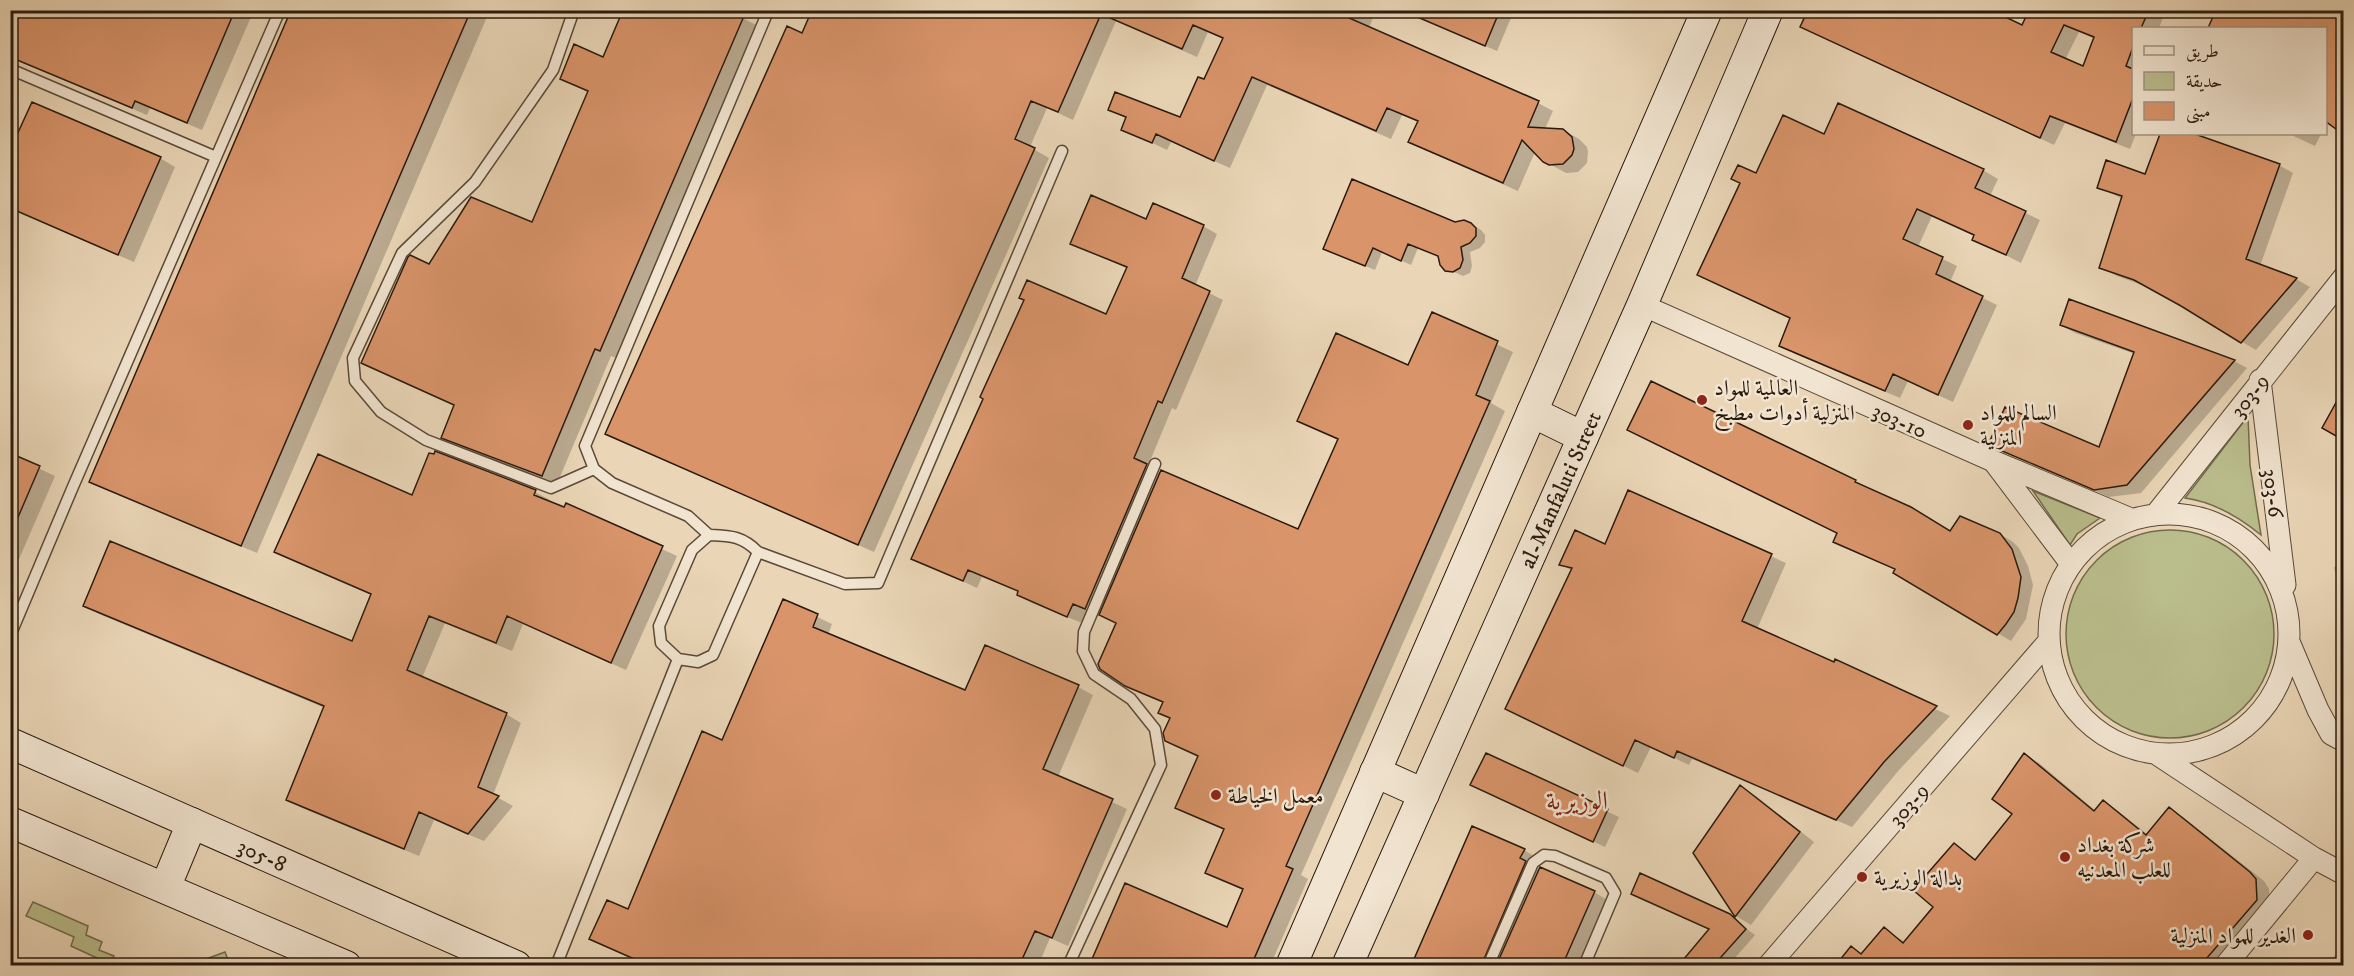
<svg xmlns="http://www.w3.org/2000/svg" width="2354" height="976" viewBox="0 0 2354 976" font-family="'IM FELL DW Pica',Amiri,serif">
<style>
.green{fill:#babd8c;stroke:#726c4d;stroke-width:1.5}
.shadow{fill:#0003;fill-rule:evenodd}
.building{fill:#d9946a;stroke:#2a1a0e;stroke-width:1.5;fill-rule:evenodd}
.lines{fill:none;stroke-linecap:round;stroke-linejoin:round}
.lane-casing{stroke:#5a4938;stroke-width:13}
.street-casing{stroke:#5a4938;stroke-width:23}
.secondary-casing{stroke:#2a1a0e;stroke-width:32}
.lane{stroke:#f1e4d0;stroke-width:10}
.street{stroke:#f1e4d0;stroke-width:21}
.secondary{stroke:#f1e4d0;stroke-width:30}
.poi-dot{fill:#8f2418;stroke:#f1e4d0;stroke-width:2}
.labels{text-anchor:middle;stroke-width:5;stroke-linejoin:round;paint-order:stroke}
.poi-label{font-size:22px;fill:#2a1a0e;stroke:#f1e4d0;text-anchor:start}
.street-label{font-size:22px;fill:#2a1a0e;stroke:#f1e4d0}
.quarter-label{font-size:26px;fill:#7a1f14;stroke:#f1e4d0}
</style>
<rect width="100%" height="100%" fill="#ead6b7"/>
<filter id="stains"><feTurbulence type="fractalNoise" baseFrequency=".00333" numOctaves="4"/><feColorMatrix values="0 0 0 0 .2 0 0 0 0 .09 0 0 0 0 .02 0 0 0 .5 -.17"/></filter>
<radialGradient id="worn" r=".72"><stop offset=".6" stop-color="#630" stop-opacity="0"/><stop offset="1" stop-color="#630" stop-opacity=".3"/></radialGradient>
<!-- green -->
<path class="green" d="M2248,416L2250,465L2261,535C2239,517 2214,502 2185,498Z
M2033,491L2100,518L2077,534L2070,545Z
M2066 634a104 104 0 1 1 208 0a104 104 0 1 1-208 0Z
M33,902L88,926L86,935L102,942L99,950L114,956L110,964L71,946L74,937L26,916Z
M225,952L230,965H196L195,963Z"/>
<!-- shadow -->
<path class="shadow" d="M10,10H254L202,130L150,108L147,115L10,58Z
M293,10H490L257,553L107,490L91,481Z
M727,10L758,26L616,358L611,356L557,484L457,446L443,437L456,406L363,362L430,265L533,224L589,93L561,78L604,59Z
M1086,10H1376L1369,28L1538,103L1553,111L1545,129L1563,130L1579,139L1587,147L1588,152L1587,163L1578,172L1566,173L1544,161L1535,152L1518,191L1425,150L1410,142L1419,122L1402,115L1391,139L1267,85L1230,168L1171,142L1167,150L1123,129L1127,119L1110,109L1181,119L1205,81L1224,39L1208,32L1197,57L1116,21L1073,120L1047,108L1030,147L1049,158L874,552L622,441L802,35Z
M1498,10L1511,18L1497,51L1406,12Z
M2030,10H2166L2159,28H2134V134H2136L2130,149L2065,123L2054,145L1816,34L2023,27ZM2079,32L2095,39L2084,68L2065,60Z
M2217,10L2344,11V132L2327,121L2326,124V28H2209Z
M10,92L16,95L10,109Z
M2161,134H2190L2279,165L2293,173L2260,266L2296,279L2310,287L2256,350L2150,288L2117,276L2103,268L2123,199L2098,187L2146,175Z
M2289,134H2321L2315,146Z
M1824,136L1983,170L1998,179L1990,196L2040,220L2021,263L1974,239L1976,236L1932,216L1918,247L1957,266L1950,282L1997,305L1953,402L1908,381L1900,398L1795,354L1781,345L1792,319L1699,274L1757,175Z
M10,154L160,158L175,167L134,262L10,209Z
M1147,221L1203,226L1217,234L1195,286L1223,300L1176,410L1172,408L1148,466L1161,473L1299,531L1339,440L1299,420L1409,367L1432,314L1513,352L1491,403L1505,411L1301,875L1308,879L1270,966H1091L1228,929L1244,891L1207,872L1225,830L1177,807L1200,757L1166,740L1171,719L1160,712L1164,703L1126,685L1117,624L1100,614V616L1087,611L1082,623L1032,603L1018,595L1019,592L982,577L977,588L913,558L1107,316L1128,269L1072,243Z
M1455,224H1471L1481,230L1485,235V242L1480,248L1470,252L1472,266L1470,273L1463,276L1443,267L1440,257L1418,248L1411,265L1382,252L1375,270L1334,253Z
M2070,301L2234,361L2247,368L2141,493L2109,497L2004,452L1990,444L2100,449L2135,354L2075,333L2061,325Z
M1652,383L1856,481L1951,533L2000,534L2013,542L2019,548L2028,566L2033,585L2026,619L2011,641L1895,572L1896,570L1848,548L1839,533Z
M2344,393V439L2325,428Z
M436,453L535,492L550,500L549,503L565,509L567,505L677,556L626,670L523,624L512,651L445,623L422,678L506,714L521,723L493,795L513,806L484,841L434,820L419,856L302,808L287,800L325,708L99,614L85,606L352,643L372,595L276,551L413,497Z
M10,455L55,476L10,580Z
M1629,492L1786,563L1757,629L1834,664L1836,661L1950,716L1899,770L1852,827L1692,759L1689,765L1651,747L1638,773L1507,709L1572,571L1561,564L1605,546Z
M2344,565V617L2334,567Z
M784,601L832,624L828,635L966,692L985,647L1078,687L1093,695L1058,777L1127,809L1068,946L1050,938L1038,966H648L591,938L629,911L723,742Z
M1486,755L1619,817L1605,847L1472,785Z
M2025,755L2039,763L2096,811L2103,802L2117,810L2148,835L2169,809L2183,817L2264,881L2269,889L2270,908L2222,966H1837L1852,948L1863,954L1884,929L1905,942L1935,907L1955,844L1977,860L2014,814Z
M1741,787L1756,796L1814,842L1751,925L1736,916L1694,853Z
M1524,850L1539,859L1535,868L1594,892L1609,901L1581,966H1413Z
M1643,899L1729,916L1755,935L1728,966H1680L1711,930Z
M2344,946V966H2325Z"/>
<!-- building -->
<path class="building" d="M10,10H235L187,123L135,101L132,108L10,57Z
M291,10H471L241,546L89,482Z
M623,10H730L744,16L600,351L595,349L542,476L441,438L454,405L361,363L408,257L410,255L429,264L471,197L532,222L588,91L560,79L574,44L603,57Z
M812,10H1331L1539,101L1528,127L1563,129L1572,137L1574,149L1572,155L1563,164L1549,165L1543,162L1522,140L1503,183L1408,142L1418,121L1387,108L1376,131L1252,77L1214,161L1156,134L1152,143L1121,130L1126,117L1108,110L1115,92L1180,117L1198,77L1204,79L1223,38L1193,25L1182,49L1101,14L1058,112L1031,101L1015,139L1035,148L858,545L605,434L787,26L802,33Z
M1401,10H1500L1485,46Z
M1808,10H1991L2022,25L2029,10H2149L2141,28H2133V47L2126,66L2133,69V98L2116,142L2050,116L2040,138L1800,27ZM2064,25L2094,37L2083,66L2051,52Z
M2216,10H2343V134L2325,121V28H2208Z
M32,102L161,157L118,255L10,208V150Z
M1838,103L1984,169L1975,188L2026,211L2006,255L1972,240L1974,235L1917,209L1903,239L1943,257L1936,274L1983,296L1938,395L1893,374L1885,391L1779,346L1790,318L1697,275L1740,183L1731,179L1738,165L1756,173L1783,115L1824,134Z
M2160,134H2195L2280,164L2246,259L2297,278L2241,343L2181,306L2134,280L2099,268L2122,196L2097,188L2106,160L2145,174Z
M1352,179L1455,222L1464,220L1471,223L1476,228V236L1470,243L1461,247L1463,260L1460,268L1453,272L1445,271L1440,265L1438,256L1408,244L1401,261L1373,248L1365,266L1323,249Z
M1091,195L1146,219L1153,203L1204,225L1182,278L1210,291L1162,403L1158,401L1134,458L1147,464L1085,609L1073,604L1067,617L1017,595L1018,591L968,570L963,581L911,559L983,399L980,397L1024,300L1019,298L1027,280L1106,314L1127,267L1070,244Z
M2069,299L2235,360L2127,485L2094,490L1988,445L2005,407L2099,447L2134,352L2060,325Z
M1432,312L1498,341L1476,395L1490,401L1286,866L1293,869L1251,966H1089L1125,883L1227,927L1243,889L1205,873L1224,829L1175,808L1198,756L1165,741L1163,733L1170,718L1158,713L1163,702L1125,686L1100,669L1098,664L1116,623L1099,615L1161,470L1298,529L1338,439L1297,421L1336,333L1408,365Z
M1651,381L1856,480L1855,482L1911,507L1950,531L1960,516L2000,533L2012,549L2021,577L2018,598L2014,612L2006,624L1997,635L1893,573L1895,569L1833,542L1837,533L1627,430Z
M2343,390V440L2322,428Z
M435,451L536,490L534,495L564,507L566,503L663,546L611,663L507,616L496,643L429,616L407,670L507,713L478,787L499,796L468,834L419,812L404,849L286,800L324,706L83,606L110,541L352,641L371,594L274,552L318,454L412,495L429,453L434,454Z
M10,453L40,466L10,536Z
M1628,490L1772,554L1742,621L1834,662L1835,659L1937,706L1884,762L1836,820L1677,751L1674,758L1635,740L1623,766L1505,709L1572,568L1559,565L1575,530L1605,544Z
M783,599L818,614L813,627L965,690L985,645L1079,685L1043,769L1113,799L1052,938L1035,931L1019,966H650L589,939L607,900L628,909L702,731L722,740Z
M1486,753L1608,809L1593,842L1470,785Z
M2024,753L2094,811L2103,800L2146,835L2169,807L2250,872L2256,879L2257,900L2200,966H1835L1851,946L1861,954L1884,927L1903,943L1933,907L1913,890L1954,843L1975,860L2012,814L1992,799Z
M1740,785L1800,832L1735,917L1693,853Z
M1472,826L1525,849L1520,858L1526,861L1481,966H1411Z
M1540,867L1595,891L1562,966H1496Z
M1640,873L1730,914L1746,929L1713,966H1678L1709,929L1631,894Z"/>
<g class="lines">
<!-- lane casing -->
<g class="lane-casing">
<path id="lane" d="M574,10L553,70L475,182L402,253L353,358L355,381L381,412L426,440L551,488L594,469
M10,69L216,157
M709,535L688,516L612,483L594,469L585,446L766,16L764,10
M709,535C731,536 742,536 758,552L713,655L698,662L678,659L661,643L659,626L692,550Z
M758,552L845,584L878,583L1062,151
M10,636L72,489L280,10
M556,966L678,659
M1068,966L1161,765L1155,729L1131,699L1094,674L1083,651L1084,632L1155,464
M1488,966L1533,863L1544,855L1555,856L1606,878L1615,893L1584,966"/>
</g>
<!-- street casing -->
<g class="street-casing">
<path id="street" d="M1642,305L1993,461L2131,519
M2260,380L2285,585
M1994,462L2071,564
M2049 634a120 120 0 1 1 240 0a120 120 0 1 1-240 0Z
M2156,514L2344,277
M2290,644L2318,710L2331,734L2344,741
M2158,755L2314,858L2344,874
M1768,966L2048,642
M2225,966L2314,858"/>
</g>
<!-- secondary casing -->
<g class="secondary-casing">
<g id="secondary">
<path d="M1532,412L1583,437"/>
<path id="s1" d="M10,743L516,966"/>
<path d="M1375,772L1424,794"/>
<path d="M10,822L346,966"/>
<path d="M165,888L192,823"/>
<path d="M1291,966L1707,10"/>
<path id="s2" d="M1347,966L1642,305L1768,10"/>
</g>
</g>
<!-- lane -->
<use href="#lane" class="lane"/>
<!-- street -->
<use href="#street" class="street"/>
<!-- secondary -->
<use href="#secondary" class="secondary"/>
</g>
<!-- markers -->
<g class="poi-dot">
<circle cx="1702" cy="400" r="6"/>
<circle cx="1968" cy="425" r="6"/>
<circle cx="1216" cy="795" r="6"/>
<circle cx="2065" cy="857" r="6"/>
<circle cx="1862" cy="877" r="6"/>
<circle cx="2308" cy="935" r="6"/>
</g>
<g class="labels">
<!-- poi labels -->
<g class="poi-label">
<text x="1714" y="395">العالمية للمواد<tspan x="1714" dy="25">المنزلية أدوات مطبخ</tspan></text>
<text x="1980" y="420">السالم للمواد<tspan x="1980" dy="25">المنزلية</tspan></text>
<text x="1228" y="803">معمل الخياطة</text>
<text x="2077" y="852">شركة بغداد<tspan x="2077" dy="25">للعلب المعدنيه</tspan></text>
<text x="1874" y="885">بدالة الوزيرية</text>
<text x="2296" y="943" text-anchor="end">الغدير للمواد المنزلية</text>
</g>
<!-- street labels -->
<g class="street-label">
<text transform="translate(2249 395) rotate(-52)" y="8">303-9</text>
<text transform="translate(1900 420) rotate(24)" y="8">303-10</text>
<text dy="8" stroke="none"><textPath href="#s2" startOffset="522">al-Manfaluti Street</textPath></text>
<text transform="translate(2274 493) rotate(83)" y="8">303-6</text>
<text transform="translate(1908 804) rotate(-49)" y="8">303-9</text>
<text dy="8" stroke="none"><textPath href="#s1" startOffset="276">305-8</textPath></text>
</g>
<!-- quarter labels -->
<g class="quarter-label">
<text x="1577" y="809">الوزيرية</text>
</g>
</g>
<!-- margin -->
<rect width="2354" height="976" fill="none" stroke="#ead6b7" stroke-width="36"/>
<rect x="12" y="12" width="2330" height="952" fill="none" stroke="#2a1a0e" stroke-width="3"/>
<rect x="18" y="18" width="2318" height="940" fill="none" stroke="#2a1a0e" stroke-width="1.5"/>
<!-- legend -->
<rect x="2132" y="27" width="195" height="108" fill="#f1e4d0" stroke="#a19382" stroke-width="1.5"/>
<rect x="2144" y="46" width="30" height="9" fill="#f1e4d0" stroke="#a19382" stroke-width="1.5"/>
<text x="2186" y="57" font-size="18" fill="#2a1a0e">طريق</text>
<rect x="2144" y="72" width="30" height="18" fill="#babd8c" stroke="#a19382" stroke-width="1.5"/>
<text x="2186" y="87" font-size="18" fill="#2a1a0e">حديقة</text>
<rect x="2144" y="102" width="30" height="18" fill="#d9946a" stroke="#a19382" stroke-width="1.5"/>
<text x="2186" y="117" font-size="18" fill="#2a1a0e">مبنى</text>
<rect width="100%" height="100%" filter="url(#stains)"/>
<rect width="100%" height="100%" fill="url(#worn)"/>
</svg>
